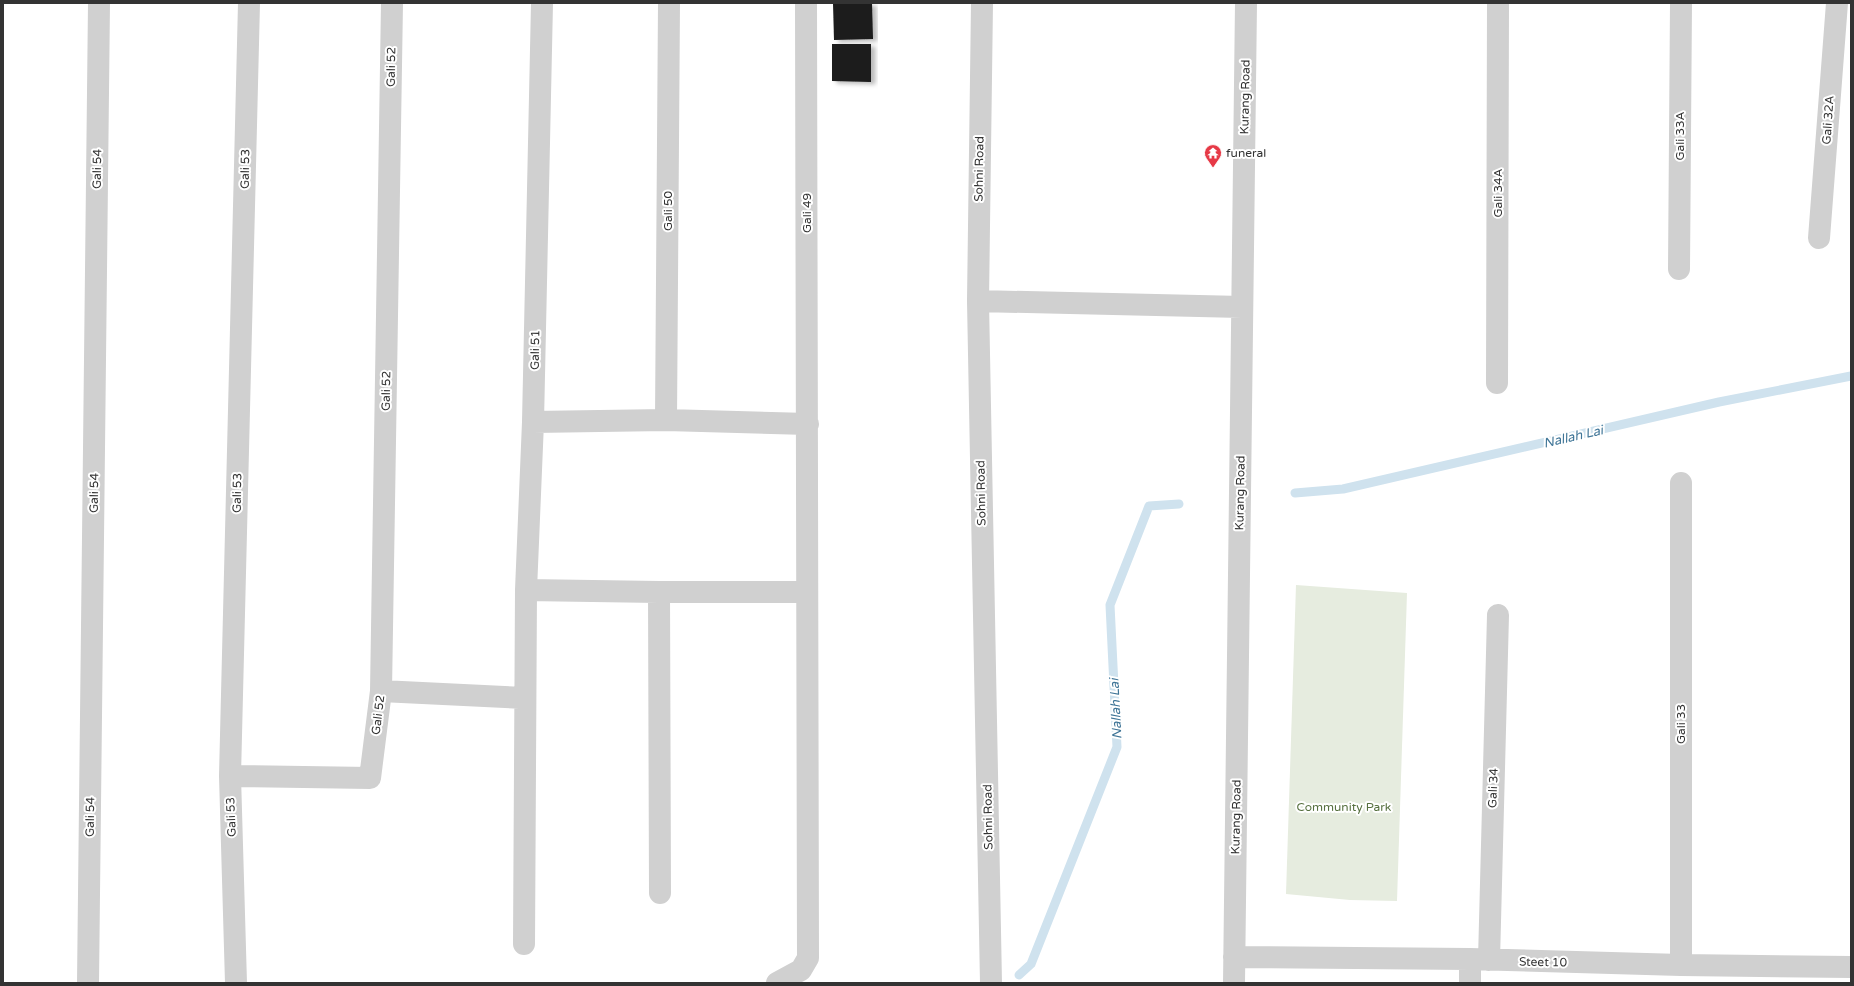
<svg xmlns="http://www.w3.org/2000/svg" width="1854" height="986" viewBox="0 0 1854 986" font-family="'Varela Round',sans-serif">
<style>
.green{fill:#e6ecdf}
.lines{fill:none;stroke-linecap:round;stroke-linejoin:round}
.stream{stroke:#cfe2ee;stroke-width:9}
.building{fill:#1a1a1a;filter:url(#shadow)}
.minor{stroke:#d0d0d0;stroke-width:22}
.labels{text-anchor:middle;stroke-width:4;stroke-linejoin:round;paint-order:stroke}
.street-label{font-size:12px;fill:#333;stroke:#fff}
.poi-label{font-size:12px;fill:#333;stroke:#fff;text-anchor:start}
.park-label{font-size:12px;fill:#56703f;stroke:#fff}
.water-label{font-size:13px;font-style:italic;fill:#3f7597;stroke:#fff}
</style>
<defs>
<filter id="shadow"><feDropShadow dx="4.5" dy="2.5" stdDeviation="2" flood-color="#0004"/></filter>
</defs>
<rect width="100%" height="100%" fill="#fff"/>
<!-- green -->
<path class="green" d="M1296,585L1407,593L1397,901L1350,900L1286,894Z"/>
<g class="lines">
<!-- stream -->
<path class="stream" d="M1295,493L1343,489L1719,402L1851,376
M1019,975L1031,964L1117,747L1110,605L1149,506L1179,504"/>
</g>
<!-- building -->
<path class="building" d="M833,3H872L873,39L834,40Z
M832,44H871V82L832,81Z"/>
<g class="lines">
<!-- minor -->
<path class="minor" d="M982,3L978,301L991,983
M1819,238L1837,3
M1679,269L1681,3
M978,301L1242,307
M1497,383L1498,3
M666,420L669,3
M533,422L666,420L808,424
M1681,483V965
M526,590L659,592H807
M659,592L660,893
M381,691L525,698
M230,776L370,778L381,691L392,3
M524,944L526,590L533,422L542,3
M1234,957L1470,959L1681,965L1851,967
M1489,960L1498,615
M88,983L99,3
M236,983L230,776L249,3
M777,983L801,970L808,958L806,3
M1234,983L1246,3
M1470,983V959"/>
</g>
<!-- icons -->
<defs>
<g id="temple-pin" transform="scale(0.9)"><path d="M0 17L-7.5 6A9.5 9.5 0 1 1 7.5 6Z" fill="#e63946" stroke="#fff"/><path d="M0-6L5-2H3V0L6.5 2.5H4V6H1.5V3h-3V6H-4V2.5H-6.5L-3 0V-2H-5Z" fill="#fff"/></g>
</defs>
<g fill-rule="evenodd">
<use href="#temple-pin" x="1213" y="153"/>
</g>
<g class="labels">
<!-- street labels -->
<g class="street-label">
<text transform="translate(391 67) rotate(-89)" y="4">Gali 52</text>
<text transform="translate(1245 97) rotate(-89)" y="4">Kurang Road</text>
<text transform="translate(1828 120) rotate(-86)" y="4">Gali 32A</text>
<text transform="translate(1680 136) rotate(-90)" y="4">Gali 33A</text>
<text transform="translate(97 169) rotate(-89)" y="4">Gali 54</text>
<text transform="translate(245 169) rotate(-89)" y="4">Gali 53</text>
<text transform="translate(979 169) rotate(-89)" y="4">Sohni Road</text>
<text transform="translate(1498 193) rotate(-90)" y="4">Gali 34A</text>
<text transform="translate(668 211) rotate(-90)" y="4">Gali 50</text>
<text transform="translate(807 213) rotate(-90)" y="4">Gali 49</text>
<text transform="translate(535 350) rotate(-89)" y="4">Gali 51</text>
<text transform="translate(386 391) rotate(-89)" y="4">Gali 52</text>
<text transform="translate(94 493) rotate(-89)" y="4">Gali 54</text>
<text transform="translate(237 493) rotate(-89)" y="4">Gali 53</text>
<text transform="translate(981 493) rotate(-91)" y="4">Sohni Road</text>
<text transform="translate(1240 493) rotate(-89)" y="4">Kurang Road</text>
<text transform="translate(378 715) rotate(-83)" y="4">Gali 52</text>
<text transform="translate(1681 724) rotate(-90)" y="4">Gali 33</text>
<text transform="translate(1493 788) rotate(-88)" y="4">Gali 34</text>
<text transform="translate(90 817) rotate(-89)" y="4">Gali 54</text>
<text transform="translate(231 817) rotate(-92)" y="4">Gali 53</text>
<text transform="translate(988 817) rotate(-91)" y="4">Sohni Road</text>
<text transform="translate(1236 817) rotate(-89)" y="4">Kurang Road</text>
<text transform="translate(1543 962) rotate(1)" y="4">Steet 10</text>
</g>
<!-- poi labels -->
<g class="poi-label">
<text x="1226" y="157">funeral</text>
</g>
<!-- park labels -->
<g class="park-label">
<text x="1344" y="811">Community Park</text>
</g>
<!-- water labels -->
<g class="water-label">
<text transform="translate(1573 436) rotate(-13)" y="5">Nallah Lai</text>
<text transform="translate(1115 709) rotate(-93)" y="5">Nallah Lai</text>
</g>
</g>
<!-- border -->
<rect width="1854" height="986" fill="none" stroke="#333333" stroke-width="8"/>
</svg>
